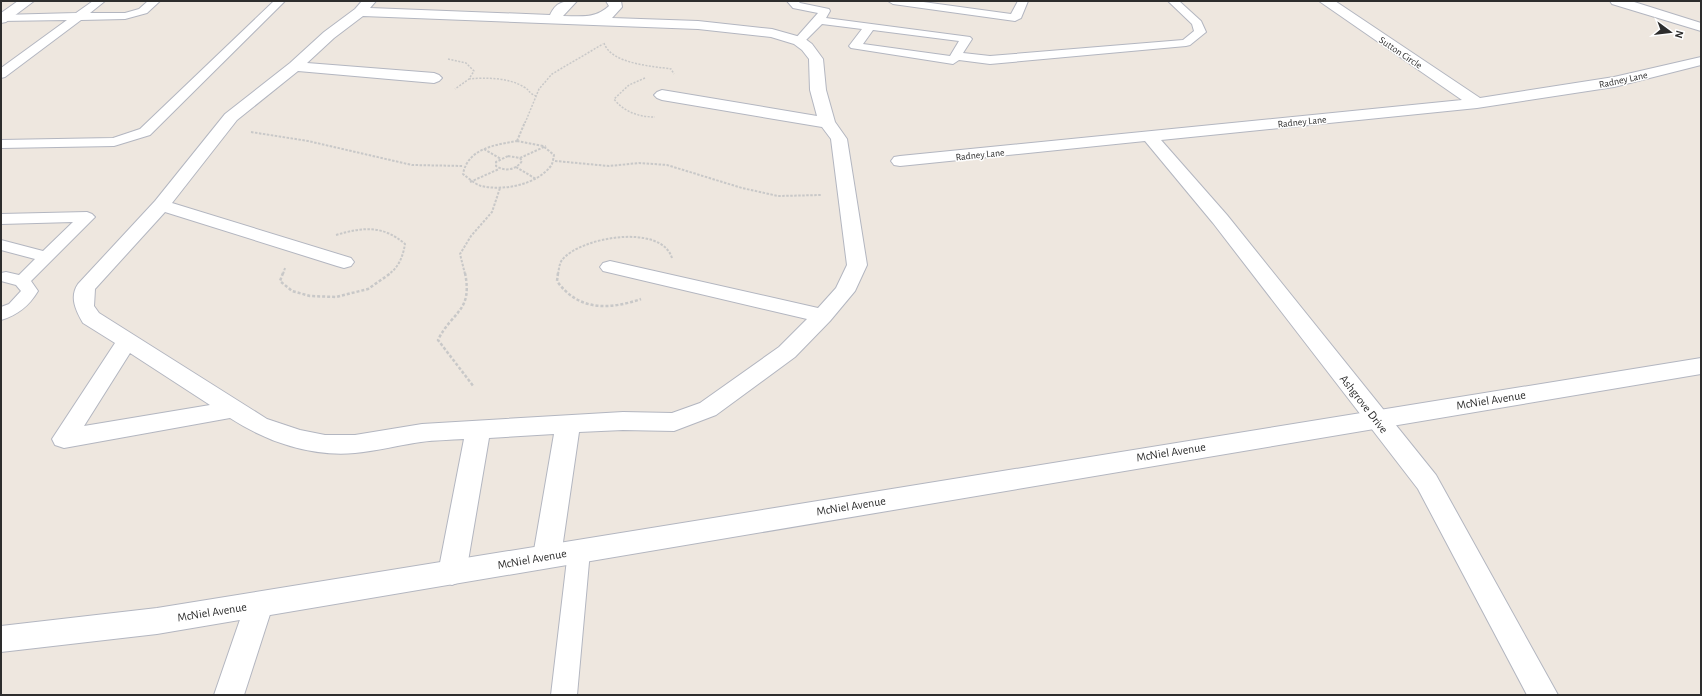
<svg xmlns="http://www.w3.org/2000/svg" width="1702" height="696" viewBox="0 0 1702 696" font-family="'Alegreya Sans',sans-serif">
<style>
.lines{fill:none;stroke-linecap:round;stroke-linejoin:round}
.lane-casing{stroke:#b3b6c0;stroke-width:2}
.street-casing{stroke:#b3b6c0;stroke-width:2}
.secondary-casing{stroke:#b3b6c0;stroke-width:2}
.path-far2{stroke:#c8c8c8;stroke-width:1.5;stroke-dasharray:2 1.5;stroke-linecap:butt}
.path-far1{stroke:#c8c8c8;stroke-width:2;stroke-dasharray:2.5 1.5;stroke-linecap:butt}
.path{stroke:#c8c8c8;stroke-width:2.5;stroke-dasharray:3 2;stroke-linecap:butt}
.lane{fill:#fff;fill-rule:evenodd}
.street{fill:#fff;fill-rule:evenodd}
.secondary{fill:#fff;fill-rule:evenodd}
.labels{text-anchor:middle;stroke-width:3;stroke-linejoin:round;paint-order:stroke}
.far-street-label{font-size:10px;fill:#2d2d2d;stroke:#fff}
.street-label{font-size:12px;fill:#2d2d2d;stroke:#fff}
</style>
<rect width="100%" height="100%" fill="#eee7df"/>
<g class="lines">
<!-- lane casing -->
<g class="lane-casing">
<path id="lane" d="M93,1H105L90,13H125L139,9L148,1H160L147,13L125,19L81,20L5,77L1,78V68L67,20L1,21V15L76,13Z
M274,1H285L150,135L114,146L1,148V140L113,138L140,129Z
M787,1H798L800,3L829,9L830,11L826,18L970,37L972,39L963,53L990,56L1183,40L1194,31L1192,24L1168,1H1179L1201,21L1206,32L1190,45L1186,46L990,64L959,60L953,64L851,48L849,46L862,29L822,24L803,43H795L793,41L795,39L818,13L793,8ZM873,30L959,41L950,56L863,44Z
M888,1H916L1011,14L1018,1H1028L1021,18L1015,21L893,4Z
M87,212L92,214L95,217L31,281L38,291C29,306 18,315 1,320V307L9,304L21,291L16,285L1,281V273L6,272L19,275L35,259L1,250V240L43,251L73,222L1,224V214Z
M579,542L587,544L590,551L577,695H551L568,551L571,544Z"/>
</g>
<!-- street casing -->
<g class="street-casing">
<path id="street" d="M362,1H376L370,8L550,15C556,2 563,1 577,1L563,16C581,16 595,19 609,6L606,1H621L622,7L612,18L698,21L772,29L804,38L812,44L823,59L826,90L835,122L847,139L867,265L855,291L830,321L795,357L716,415L674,431L623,430L579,432L561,556L557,564L547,567L537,564L533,556L554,434L489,438L466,573L462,581L452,585L442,581L438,573L464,439C450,440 435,440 421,442C399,445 377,451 355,453C311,457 267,442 230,418L64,448L55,445L52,439L115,343L83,323C76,311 69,297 78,284L155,201L225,114L290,63L324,32L355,9ZM363,16L698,29L771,37L794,44L802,50L809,59L810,90L817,116L662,90L657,92L654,95L657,98L662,100L822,127L831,139L847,265L836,288L818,308L610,261L603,263L600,267L603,271L807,319L779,347L700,403L672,413L623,412L422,424L355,435H325L300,430L267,419L99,313L94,306L95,289L165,212L337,266L344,268L351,266L354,262L351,258L172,203L237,120L298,71L434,83L439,81L442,78L439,75L434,73L307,63L334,38ZM130,353L210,405L84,426Z
M1319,1H1335L1480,98L1614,77L1701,57V65L1614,87L1477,108L1161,140L1227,215L1436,475L1558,695H1527L1418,489L1213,223L1145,141L900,166L894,165L891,161L894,157L900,156L1462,100Z
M1610,1H1631L1701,23V31L1612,4Z
M259,593L269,596L273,605L244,695H214L245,605L249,596Z"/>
</g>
<!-- secondary casing -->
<g class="secondary-casing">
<path id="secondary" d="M18,1H34L6,22L1,23V13Z
M1701,358V374L157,634L1,652V626L157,608Z"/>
</g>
<!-- path-far2 -->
<path class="path-far2" d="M604,43C611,64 652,66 671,69L674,74
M448,59L466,63L474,71L469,79L455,89
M645,78L629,85L614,99C624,112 639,117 655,117
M469,79C485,77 510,78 524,87C530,90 528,93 536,96
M525,123L539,89L552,74L603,44"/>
<!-- path-far1 -->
<path class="path-far1" d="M251,132L308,141L412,165L463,166
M517,141L543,146L554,155C553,159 553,164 550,167C535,185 504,191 481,186C475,184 468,178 463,174C468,148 495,145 517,141Z
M517,141L525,122
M484,149L501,159
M508,156L520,158L522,161C516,170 505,172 496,166V162Z
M520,158L546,146
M555,161L609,166L639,163L667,165L742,188L778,196L822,195
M516,167L536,179
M470,182L499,169
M336,235C363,227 383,225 405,244C403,256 399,267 389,274
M283,274L285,268
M465,274L460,254L471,236L492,212L500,188
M558,274C559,270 559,264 562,260C580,237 661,223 672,258"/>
<!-- path -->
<path class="path" d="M283,273L280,281L292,291L310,296L336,297L368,289L391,273
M465,273C473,312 452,311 438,340L474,387
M558,273L557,281C578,311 609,310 641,299"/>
<!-- lane -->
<use href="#lane" class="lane"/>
<!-- street -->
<use href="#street" class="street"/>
<!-- secondary -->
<use href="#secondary" class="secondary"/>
</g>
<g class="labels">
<!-- far-street labels -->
<g class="far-street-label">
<text transform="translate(1401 52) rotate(34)" y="4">Sutton Circle</text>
<text transform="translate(1623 79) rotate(-12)" y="4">Radney Lane</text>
<text transform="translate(1302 121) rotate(-6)" y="4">Radney Lane</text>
<text transform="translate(980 154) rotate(-6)" y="4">Radney Lane</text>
</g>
<!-- street labels -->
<g class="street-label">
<text transform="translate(1491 400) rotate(-9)" y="4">McNiel Avenue</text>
<text transform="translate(1364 404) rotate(52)" y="4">Ashgrove Drive</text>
<text transform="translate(1171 452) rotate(-9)" y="4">McNiel Avenue</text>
<text transform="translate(851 506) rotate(-9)" y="4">McNiel Avenue</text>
<text transform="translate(532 559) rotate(-10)" y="4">McNiel Avenue</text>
<text transform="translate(212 612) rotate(-9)" y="4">McNiel Avenue</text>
</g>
</g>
<!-- border -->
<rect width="1702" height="696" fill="none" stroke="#2d2d2d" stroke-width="4"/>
<!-- north arrow -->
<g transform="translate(1670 32) rotate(105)" stroke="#ffffff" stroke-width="3" paint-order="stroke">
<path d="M0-3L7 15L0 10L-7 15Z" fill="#2d2d2d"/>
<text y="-6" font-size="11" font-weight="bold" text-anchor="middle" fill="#2d2d2d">N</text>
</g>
</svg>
